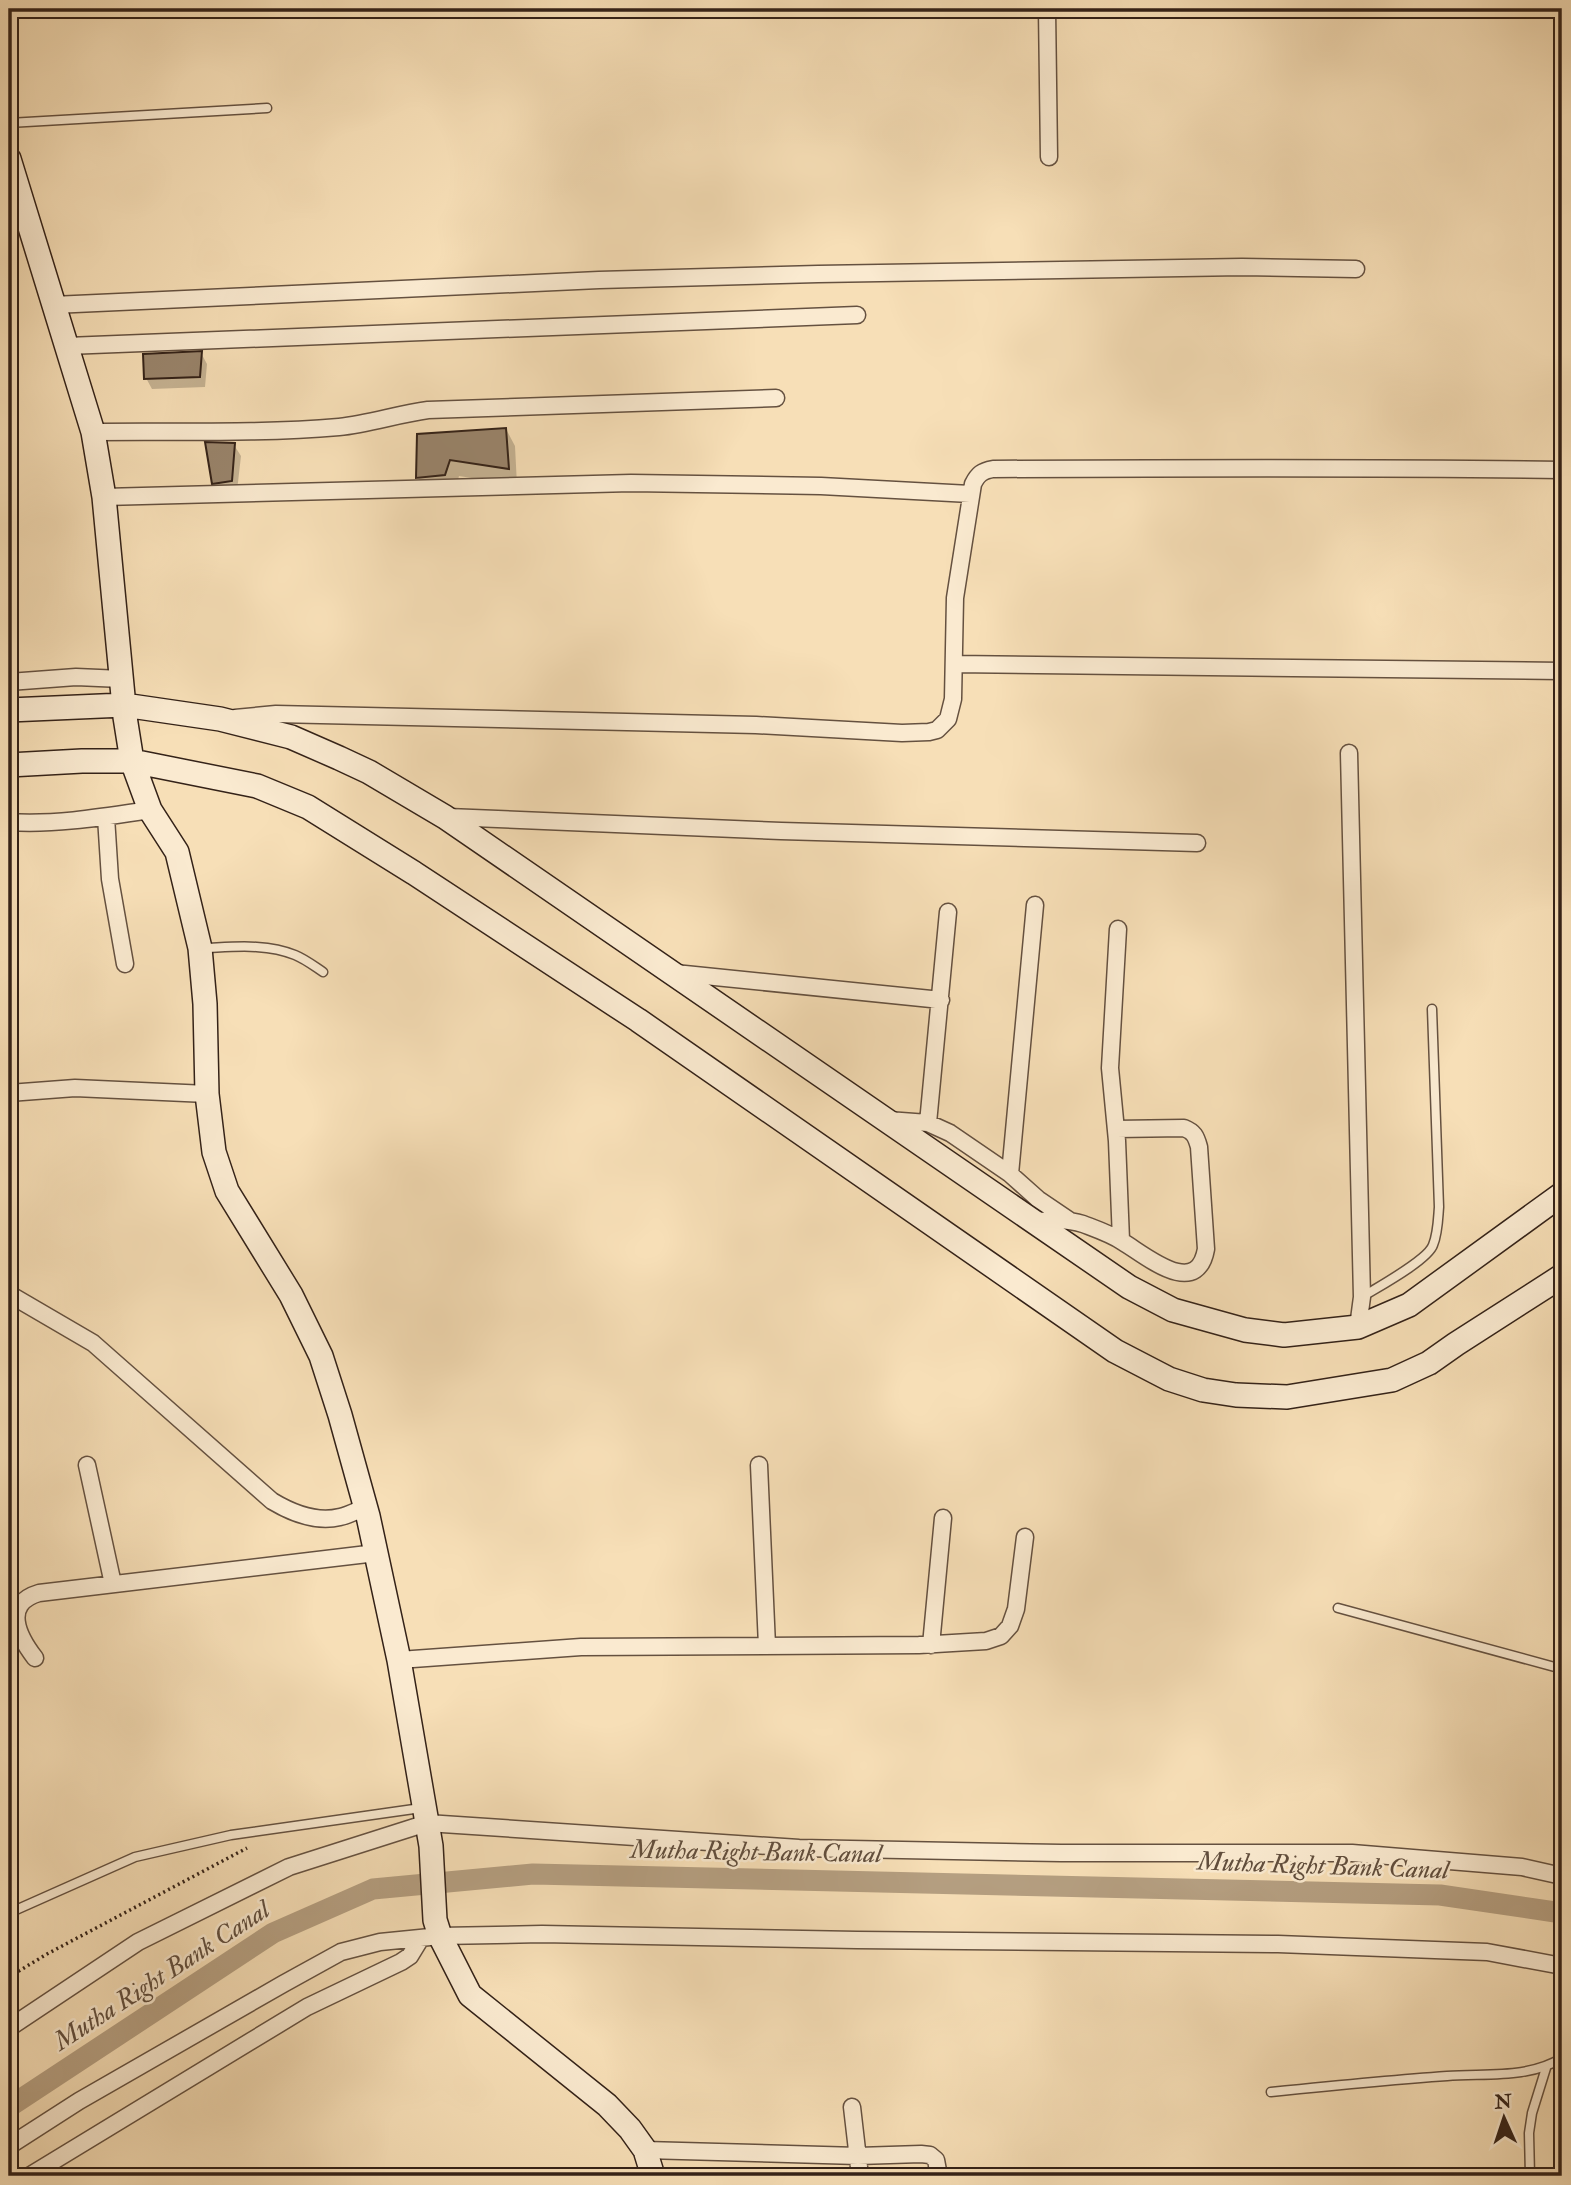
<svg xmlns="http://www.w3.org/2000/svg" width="1571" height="2185" viewBox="0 0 1571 2185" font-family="'IM FELL Double Pica',serif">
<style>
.shadow{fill:#0003}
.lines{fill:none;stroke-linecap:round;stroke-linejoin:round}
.canal{stroke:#b59f81;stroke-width:21}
.building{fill:#99846b;stroke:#342218;stroke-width:2}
.lane-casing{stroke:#655140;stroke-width:11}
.street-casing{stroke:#655140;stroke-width:19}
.secondary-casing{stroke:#342218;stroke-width:26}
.path{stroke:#342218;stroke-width:3.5;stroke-dasharray:2 3.5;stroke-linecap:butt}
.lane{stroke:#faead0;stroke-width:8}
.street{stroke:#faead0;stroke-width:16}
.secondary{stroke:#faead0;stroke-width:23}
.labels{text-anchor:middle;stroke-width:5;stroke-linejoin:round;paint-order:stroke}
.water-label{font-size:26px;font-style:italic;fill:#614e3d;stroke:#faead0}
</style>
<rect width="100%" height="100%" fill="#f7dfb7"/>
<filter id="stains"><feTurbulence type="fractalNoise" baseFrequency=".00286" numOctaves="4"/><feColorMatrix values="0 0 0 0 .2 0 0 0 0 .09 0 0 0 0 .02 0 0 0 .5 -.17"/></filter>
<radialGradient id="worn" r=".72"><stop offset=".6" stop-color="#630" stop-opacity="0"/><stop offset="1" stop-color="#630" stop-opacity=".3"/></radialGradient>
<!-- shadow -->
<path class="shadow" d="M201,353L207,364L205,387L152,389L146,378Z
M506,429L515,446L517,485L459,476L455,492L428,495L418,478L419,436Z
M234,445L241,456L237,491L220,494L213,483Z"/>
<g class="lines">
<!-- canal -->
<path class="canal" d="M9,2107L273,1933L373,1889L533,1874L1440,1895L1562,1913"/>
</g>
<!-- building -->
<path class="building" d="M202,351L200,377L144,379L143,354Z
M506,428L509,469L450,460L445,475L416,478L417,434Z
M205,442L235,443L232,481L212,484Z"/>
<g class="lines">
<!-- lane casing -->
<g class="lane-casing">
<path id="lane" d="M9,123L267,108
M203,948C233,947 266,943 295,955C305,959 314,966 323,972
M1362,1297C1378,1287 1428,1260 1433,1245C1438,1233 1438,1219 1439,1207L1432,1009
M1338,1608L1562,1669
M9,1913L135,1857L231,1835L421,1808
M1271,2092C1330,2086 1389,2080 1447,2076C1486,2073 1528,2079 1562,2058
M1530,2176L1529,2133L1532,2113L1546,2068"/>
</g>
<!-- street casing -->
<g class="street-casing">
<path id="street" d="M1047,9L1049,157
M53,305L599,280L818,274L1242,267L1356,269
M67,346L857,315
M93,432C174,431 257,434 339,427C369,424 398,414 428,410L776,398
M104,497L631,483L821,486L970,494
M954,664L1562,671
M9,682L76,677L122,679
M235,718L276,714L756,725L902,733L929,732L937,730L948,719L953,699L955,598L973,484C978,474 982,471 993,469C1183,468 1373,467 1562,470
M1349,753L1362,1297L1358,1327
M106,817L110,879L125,964
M448,817L781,831L1197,843
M9,822C56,825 103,817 150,810
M1118,929L1110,1068L1117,1141L1121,1240
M675,973L941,1000
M9,1093L75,1088L207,1094
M888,1120L928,1123L950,1133L1010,1174L1038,1199L1069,1220
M928,1123L948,912
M1010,1174L1035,905
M1033,1221C1050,1220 1067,1219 1083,1224C1096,1229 1111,1234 1123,1242C1145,1255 1197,1300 1206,1249L1199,1147C1196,1136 1194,1132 1184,1128L1116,1129
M9,1294L93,1343L272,1501C292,1513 316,1523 340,1517C349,1515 358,1510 366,1507
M87,1465L113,1584
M759,1465L767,1646
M931,1645L943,1518
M35,1658C18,1636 2,1604 39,1593L376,1553
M399,1660L581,1647L919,1645L986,1641L1001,1636L1010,1626L1016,1609L1025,1537
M9,2028L138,1942L289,1867L427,1823L799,1848L1061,1853H1352L1522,1867L1562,1876
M852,2107L860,2176
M9,2146L79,2101L283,1984L341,1952L380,1942L440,1936L542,1934L857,1940L1278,1944L1487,1952L1562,1966
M645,2150L858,2156L921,2154L930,2155L936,2160L939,2176
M29,2176L307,2007L401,1962L410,1956L421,1938"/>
</g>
<!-- secondary casing -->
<g class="secondary-casing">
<path id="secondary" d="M9,159L93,432L104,497L125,717L132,761L150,810L177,852L200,948L205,1004L207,1094L214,1152L227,1191L291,1295L321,1356L340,1415L368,1516L399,1660L431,1846L435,1920L440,1936L470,1995L607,2105L630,2129L645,2150L653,2176
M9,710L124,705L220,719L291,737L339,758L369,772L445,817L1129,1287L1173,1310L1245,1330L1284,1335L1358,1327L1409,1305L1562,1194
M9,765L82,761H132L257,786L308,807L414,873L638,1020L1115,1351L1169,1379L1203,1390L1236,1395L1287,1397L1392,1380L1429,1363L1456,1344L1562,1276"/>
</g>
<!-- path -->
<path class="path" d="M9,1977L47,1954L247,1848"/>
<!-- lane -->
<use href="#lane" class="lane"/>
<!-- street -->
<use href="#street" class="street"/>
<!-- secondary -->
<use href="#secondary" class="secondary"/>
</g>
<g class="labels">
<!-- water labels -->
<g class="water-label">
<text transform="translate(756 1851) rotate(1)" y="9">Mutha Right Bank Canal</text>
<text transform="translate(1323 1865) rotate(2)" y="9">Mutha Right Bank Canal</text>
<text transform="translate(161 1975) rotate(-33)" y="9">Mutha Right Bank Canal</text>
</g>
</g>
<!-- margin -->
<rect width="1571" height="2185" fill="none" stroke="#f7dfb7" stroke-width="35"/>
<rect x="10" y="10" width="1550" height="2164" fill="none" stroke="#342218" stroke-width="3.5"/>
<rect x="18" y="18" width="1536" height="2150" fill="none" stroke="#342218" stroke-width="2"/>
<!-- north arrow -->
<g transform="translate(1504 2118) rotate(357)" stroke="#faead0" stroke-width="5" paint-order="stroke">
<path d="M0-5L12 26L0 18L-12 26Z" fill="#342218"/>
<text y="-10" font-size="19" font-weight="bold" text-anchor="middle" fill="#342218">N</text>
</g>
<rect width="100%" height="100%" filter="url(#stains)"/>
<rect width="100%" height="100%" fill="url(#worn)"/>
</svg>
